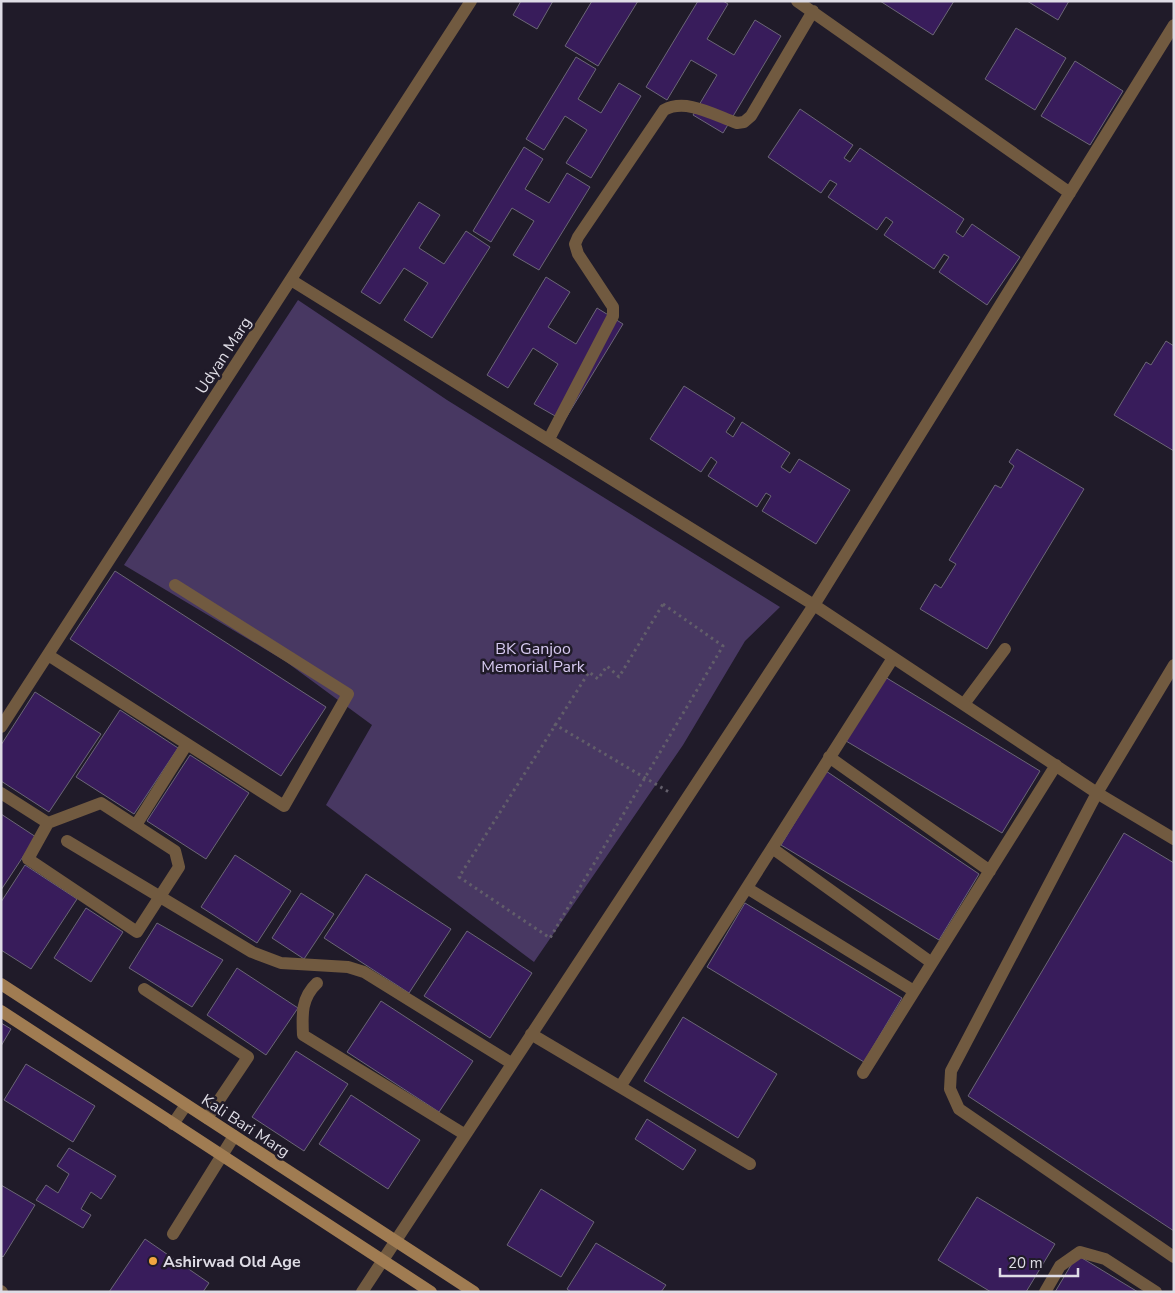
<svg xmlns="http://www.w3.org/2000/svg" width="1175" height="1293" viewBox="0 0 1175 1293" font-family="'Nunito Sans',sans-serif">
<style>
.green{fill:#483862}
.building{fill:#381c5b;stroke:#6b6676}
.lines{fill:none;stroke-linecap:round;stroke-linejoin:round}
.path{stroke:#625e6a;stroke-width:3;stroke-dasharray:2.5 4;stroke-linecap:butt}
.lane{stroke:#715a40;stroke-width:12}
.street{stroke:#715a40;stroke-width:12}
.secondary{stroke:#a07c52;stroke-width:12}
.poi-dot{fill:#f2a540;stroke:#201b29;stroke-width:2}
.labels{text-anchor:middle;stroke-width:5;stroke-linejoin:round;paint-order:stroke}
.street-label{font-size:16px;fill:#dedce5;stroke:#201b29}
.park-label{font-size:16px;fill:#d7caf1;stroke:#201b29}
.poi-label{font-size:16px;font-weight:bold;fill:#dedce5;stroke:#201b29;text-anchor:start}
</style>
<rect width="100%" height="100%" fill="#201b29"/>
<!-- green -->
<path class="green" d="M298,300L447,400L780,607L745,641L683,745L534,962L326,805L372,725L285,661L124,565Z"/>
<!-- building -->
<path class="building" d="M521,1H553L537,29L513,15Z
M592,1H638L598,66L565,46Z
M698,1H723L728,4L707,39L734,55L755,20L781,36L723,133L693,115L717,75L691,60L667,100L646,87Z
M880,1H954L933,35Z
M1027,1H1069L1058,20Z
M1016,28L1066,58L1035,110L985,79Z
M576,57L596,69L578,99L601,113L619,83L641,96L591,178L566,163L587,130L565,116L544,150L526,139Z
M1075,61L1123,91L1090,145L1041,116Z
M800,109L853,145L844,158L850,162L860,148L964,219L956,232L963,237L972,224L1020,257L987,305L939,272L949,257L944,254L934,269L884,235L893,222L886,217L877,230L828,197L837,184L830,180L821,193L768,157Z
M524,147L543,159L525,189L549,203L567,173L590,187L539,270L513,255L534,221L512,208L491,242L473,231Z
M419,202L440,215L419,248L444,264L466,231L490,247L432,338L404,320L428,283L404,268L380,304L361,292Z
M546,277L570,292L548,327L576,344L597,308L623,324L564,421L534,404L558,364L533,348L508,388L487,375Z
M1166,341L1174,346V451L1114,415L1146,362L1151,365Z
M684,386L735,418L726,432L733,437L742,422L790,453L781,467L790,473L799,459L850,490L816,544L762,511L771,496L766,493L757,507L708,476L717,462L711,457L701,472L650,439Z
M1017,449L1084,489L987,649L920,609L935,584L941,588L956,564L949,560L995,485L1001,488L1014,466L1009,462Z
M115,571L326,707L281,776L70,639Z
M885,677L1040,771L1002,833L846,741Z
M35,692L101,734L49,812L1,781V745Z
M120,710L178,748L134,814L76,777Z
M190,755L249,793L206,859L147,821Z
M826,771L979,874L939,940L781,845Z
M1,814L36,837L1,890Z
M1124,833L1174,863V1231L968,1096Z
M235,855L291,891L257,943L201,907Z
M25,865L77,899L31,969L1,950V902Z
M366,874L451,929L409,993L324,938Z
M301,893L334,914L304,959L272,938Z
M745,903L902,998L864,1062L707,967Z
M86,908L123,932L91,982L54,958Z
M157,923L223,960L192,1007L129,968Z
M467,931L532,973L490,1038L424,996Z
M237,968L298,1008L266,1055L207,1015Z
M381,1001L473,1061L439,1112L347,1052Z
M683,1017L777,1074L738,1138L644,1081Z
M1,1023L11,1029L1,1046Z
M296,1051L348,1084L304,1151L252,1117Z
M26,1064L95,1106L73,1142L4,1100Z
M351,1095L420,1140L388,1189L319,1144Z
M647,1119L696,1150L683,1170L635,1139Z
M69,1148L116,1176L101,1199L91,1192L81,1209L91,1215L83,1228L36,1200L46,1185L58,1193L69,1174L57,1166Z
M1,1185L35,1205L3,1257L1,1255Z
M541,1189L594,1222L561,1277L507,1245Z
M977,1197L1055,1244L1026,1292H991L938,1260Z
M145,1239L209,1283L203,1292H109Z
M596,1243L666,1285L661,1292H571L567,1289Z
M1077,1255L1138,1292H1055Z"/>
<g class="lines">
<!-- path -->
<path class="path" d="M663,604L723,646L550,938L459,877L589,672L598,679L607,666L619,677Z
M554,724L669,792"/>
<!-- lane -->
<path class="lane" d="M964,704L1005,649
M173,1234L234,1136"/>
<!-- street -->
<path class="street" d="M797,1L1070,193
M291,280L814,605L1097,793L1174,839
M549,439L613,316V307L578,254L575,244L578,237L664,110C686,98 714,115 737,123L744,122L751,116L813,11
M48,655L284,806L348,694L175,585
M1174,665L1097,793L951,1071L950,1089L959,1109L1174,1257
M1,727L471,1
M829,757L990,871
M1,793L48,823
M101,803L175,851L179,867L137,932L28,859L48,823Z
M136,825L187,744
M67,841L252,952L281,963L348,967L364,972L511,1063
M772,848L932,963
M747,888L914,991
M317,983C301,998 302,1015 303,1035L464,1134
M144,989L248,1057L207,1118
M531,1034L750,1164
M863,1073L1056,765
M620,1087L893,658
M173,1124L186,1105
M1,1291L2,1292
M362,1292L814,605L1174,25
M1045,1292L1060,1266L1080,1252L1105,1259L1156,1292"/>
<!-- secondary -->
<path class="secondary" d="M1,984L474,1292
M1,1011L431,1292"/>
</g>
<!-- markers -->
<circle class="poi-dot" cx="153" cy="1261" r="5"/>
<g class="labels">
<!-- street labels -->
<g class="street-label">
<text transform="translate(223 355) rotate(-57)" y="6">Udyan Marg</text>
<text transform="translate(246 1125) rotate(33)" y="6">Kali Bari Marg</text>
</g>
<!-- park labels -->
<g class="park-label">
<text x="533" y="654">BK Ganjoo<tspan x="533" dy="18">Memorial Park</tspan></text>
</g>
<!-- poi labels -->
<g class="poi-label">
<text x="163" y="1267">Ashirwad Old Age</text>
</g>
</g>
<!-- border -->
<rect width="1175" height="1293" fill="none" stroke="#dedce5" stroke-width="5"/>
<!-- scale -->
<path d="M1000 1268v8h78v-8" fill="none" stroke="#dedce5" stroke-width="2.5"/>
<text x="1008" y="1268" font-size="15" fill="#dedce5" stroke="#201b29" stroke-width="4" paint-order="stroke">20 m</text>
</svg>
